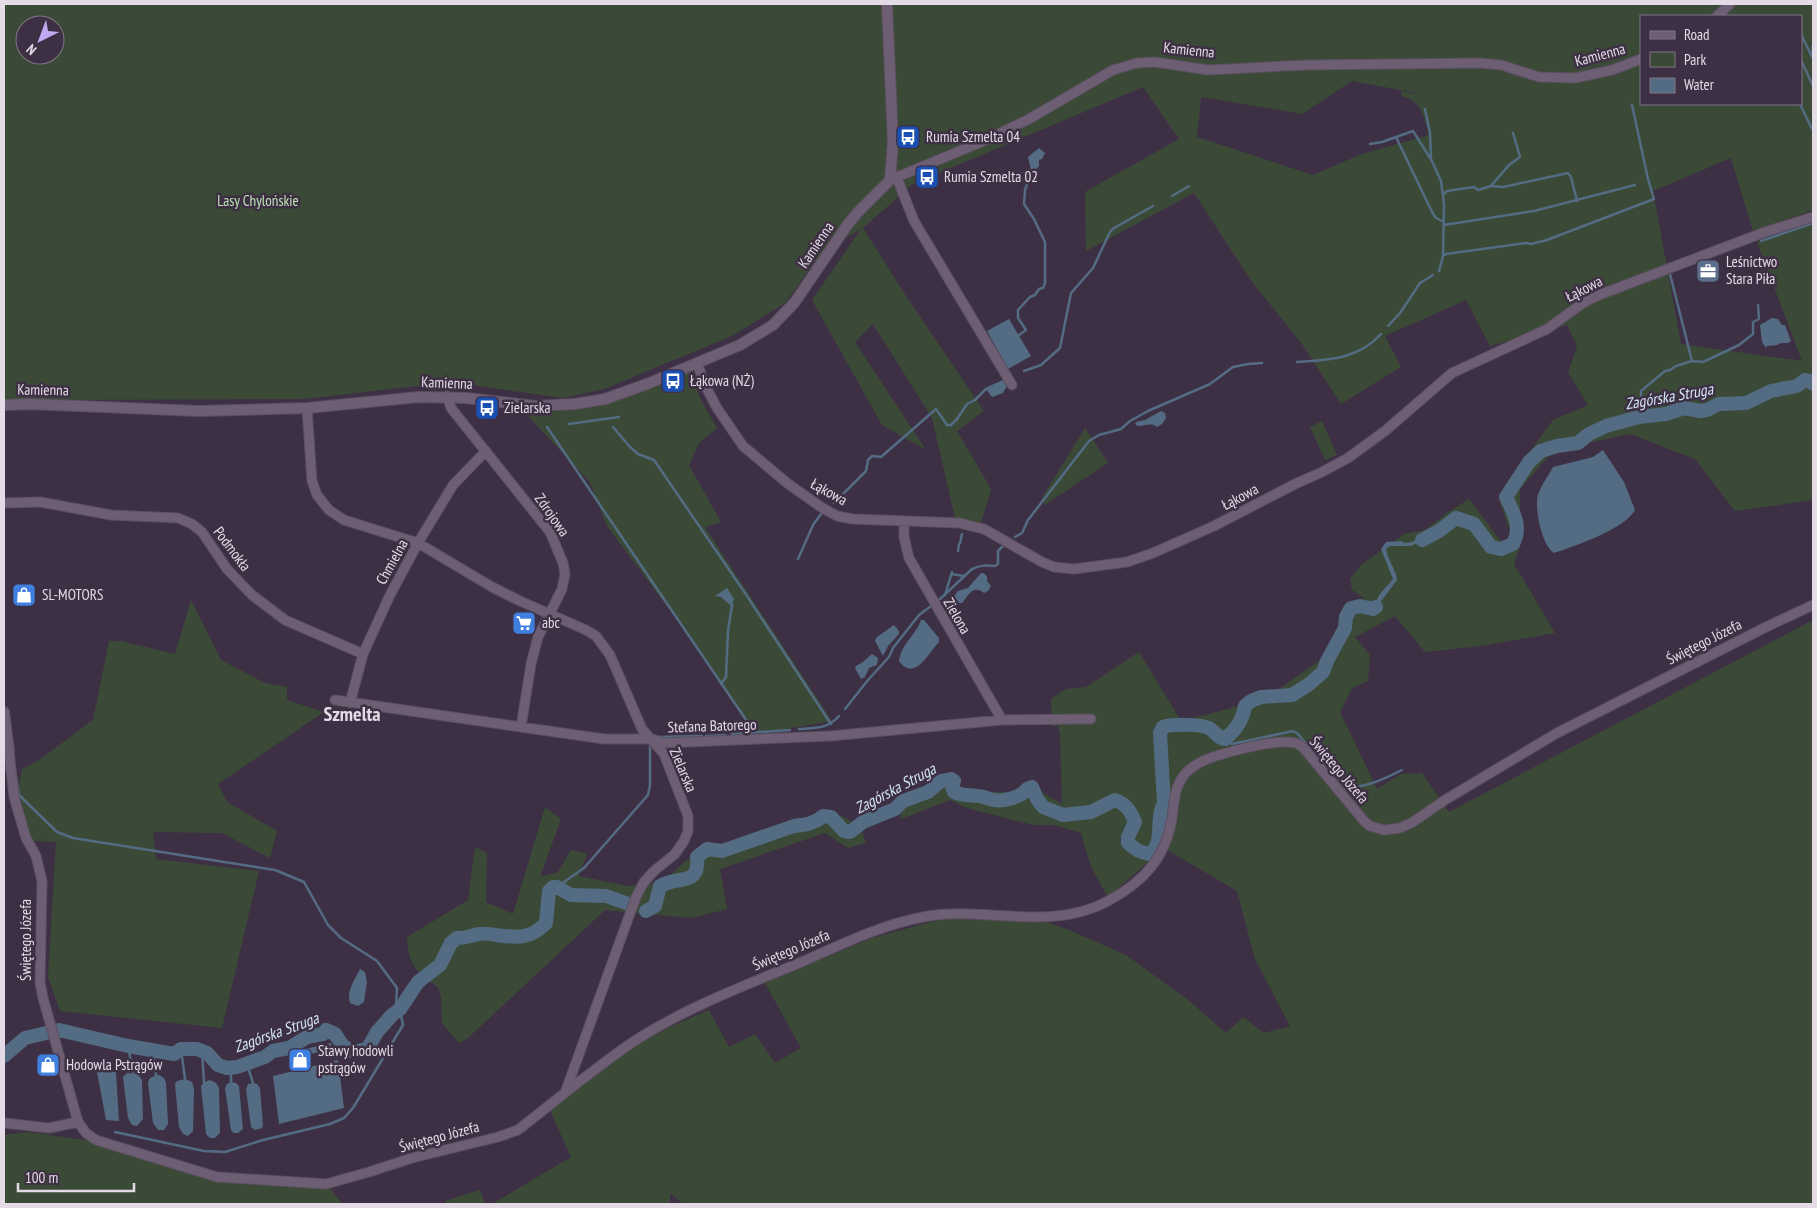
<svg xmlns="http://www.w3.org/2000/svg" width="1817" height="1208" viewBox="0 0 1817 1208" font-family="'PT Sans Narrow',sans-serif">
<style>
.green{fill:#3b4a37;fill-rule:evenodd}
.water{fill:#536c83}
.lines{fill:none;stroke-linecap:round;stroke-linejoin:round}
.stream{stroke:#536c83;stroke-width:2.5}
.river{stroke:#536c83;stroke-width:14}
.minor-casing{stroke:#5a4f5f;stroke-width:11}
.tertiary-casing{stroke:#5a4f5f;stroke-width:12}
.minor{stroke:#6d5e74;stroke-width:9}
.tertiary{stroke:#6d5e74;stroke-width:10}
.labels{text-anchor:middle;stroke-width:5;stroke-linejoin:round;paint-order:stroke}
.street-label{font-size:15px;fill:#e4dbe7;stroke:#3e3044}
.poi-label{font-size:15px;fill:#e4dbe7;stroke:#3e3044;text-anchor:start}
.park-label{font-size:15px;fill:#bbe1b1;stroke:#3e3044}
.water-label{font-size:16px;font-style:italic;fill:#d2e5f6;stroke:#3e3044}
.district-label{font-size:20px;font-weight:bold;fill:#e4dbe7;stroke:#3e3044}
</style>
<rect width="100%" height="100%" fill="#3e3044"/>
<!-- green -->
<path class="green" d="M4,4H1813V210L1753,231L1731,158L1653,191L1681,344L1802,361L1757,242L1813,222V500L1735,511L1695,459L1630,434L1583,444L1550,455L1520,489V546L1514,564L1555,633L1481,646L1425,652L1395,616L1355,637L1370,655L1368,681L1352,688L1340,712L1377,789L1401,774L1422,773L1449,812L1813,620V1204H683L670,1193V1204H492L571,1157L550,1110L631,1048L670,1027L709,1010L729,1047L755,1034L775,1063L801,1048L765,983L872,938L942,919L1042,921L1069,930L1126,955L1188,1000L1226,1033L1243,1017L1264,1033L1290,1026L1255,959L1237,891L1164,848L1108,897L1091,867L1081,833L1054,825H1033L967,808L950,800L901,819V812L917,793L948,782L965,792H1012L1021,785L1035,784L1043,793L1062,804L1060,733L1058,726H1052L1051,699L1066,689L1086,687L1139,652L1181,721L1263,700L1332,652L1342,610L1364,598L1352,590L1350,579L1361,565L1404,534L1425,530L1447,513L1469,499L1505,547L1511,534L1500,503L1520,465L1553,420L1588,405L1568,372L1577,346L1567,325L1490,346L1466,300L1385,336L1401,367L1341,404L1302,344L1252,282L1194,193L1086,251L1085,192L1179,139L1143,87L913,184L863,228L908,299L984,411L957,431L991,489L981,523L955,518L932,418L873,324L855,342L926,450L882,425L812,300L861,229L823,251L785,303L732,336L604,389L564,398L450,382L305,399L4,400ZM1641,16H1801V104H1641ZM25,25H55V55H25ZM1352,81L1416,93V94L1401,91L1402,96C1422,101 1424,118 1429,135L1362,154L1313,175L1197,137L1201,97L1302,114Z
M690,372L701,400L717,428L699,443L689,465L721,522L705,527L832,721L757,734L721,684L688,634L607,526L589,481L526,414L617,400Z
M1322,421L1337,455L1325,460L1310,427Z
M1085,428L1108,463L1045,505L1042,498Z
M191,600L221,660L265,683L287,687V700L324,712L218,784L227,802L277,831L270,858L222,833L153,832L156,859L259,871L222,1028L60,1011L48,977L56,842L33,841L17,797L22,769L38,761L93,720L109,641H121L175,654Z
M545,807L561,819L540,877L558,872L571,850L587,854L579,876L627,886L661,883L699,849L842,816L860,826L866,843L848,848L825,833L720,869L727,909L691,918L605,910L468,1038L459,1043L442,1023L441,997L438,987C415,972 409,965 407,937L468,900L475,847L487,853L486,902L513,914Z
M28,1132L98,1142L215,1179L329,1187L342,1204H4V1135Z
M480,1190L485,1204H446L445,1201Z"/>
<!-- water -->
<path class="water" d="M1039,148L1045,153L1042,159L1039,160V166L1034,172L1031,170L1028,157Z
M1772,318L1778,319L1782,325H1785L1791,341L1788,343H1781L1777,345L1767,346L1766,348L1762,342L1760,325Z
M1009,319L1031,356L1008,369L987,331Z
M1006,380L1008,384L1003,393L992,397L986,389Z
M1161,411L1165,413L1166,418L1162,424L1157,427C1151,422 1145,426 1138,426L1135,424L1136,422L1145,420Z
M1603,450L1624,482L1635,510C1625,529 1575,546 1554,553C1542,546 1534,508 1538,495C1541,486 1548,476 1553,467L1593,457Z
M1436,529L1438,533L1411,546H1390L1386,549C1388,561 1396,569 1397,580L1373,612L1359,609L1360,604L1374,607L1379,595L1393,579L1381,549L1386,542L1401,541L1404,543L1412,542Z
M981,573H983L987,576V581L991,586L988,591L984,593C973,584 968,596 962,603C957,603 955,602 953,598L958,591L968,588Z
M727,588L734,599L732,605H730L721,597L715,596Z
M921,620H924L939,638V642C928,654 914,682 899,661C901,644 916,635 921,620Z
M894,625L899,631V634L888,646L883,656L875,641L877,637Z
M872,654L878,658L877,665L869,668L865,677L861,679L855,668L856,666L863,662Z
M360,969L365,972L367,982L364,1002L358,1006L350,1003C346,992 355,979 360,969Z
M331,1043L332,1049L302,1056L301,1050Z
M338,1060L344,1108L279,1124L273,1076Z
M97,1072H116L119,1121L106,1120Z
M127,1073L138,1074L142,1080L143,1119L137,1126L132,1125L128,1118L123,1077Z
M159,1075L164,1078L166,1083L168,1124L164,1130H158L153,1123L148,1083C149,1077 153,1076 159,1075Z
M185,1079L192,1082L194,1089L193,1131L188,1136L183,1134L179,1127L175,1084L177,1081Z
M210,1080L216,1083L219,1088L220,1133L215,1138H210L206,1134L201,1086L204,1082Z
M231,1082L236,1083L239,1086L243,1129L238,1133H234L231,1130L225,1088L227,1084Z
M253,1083L257,1084L260,1088L263,1125L262,1128L255,1130L251,1127L246,1089L248,1084Z"/>
<g class="lines">
<!-- stream -->
<path class="stream" d="M1801,34L1813,59
M1812,55L1813,44
M1801,60L1813,86
M1800,104L1813,131
M1425,109L1430,133L1431,159L1441,181L1444,204L1443,256
M1396,137L1432,212L1436,218L1444,222
M1370,144L1382,142L1413,131L1430,158
M1491,186L1503,187L1568,173L1571,177L1577,201
M1443,195L1447,191L1474,187L1478,190L1491,186L1509,165L1520,157L1513,133
M1172,196L1189,186
M1444,225L1534,211L1635,185
M1761,241L1813,223
M1439,271L1443,256L1446,254L1526,243L1531,244L1547,240L1654,199L1648,179L1632,105
M1670,274L1692,361
M1388,326L1400,313L1420,283L1433,275
M1019,335L1026,330L1018,318V310L1030,297L1035,295L1039,289L1043,288L1045,283V242L1034,219L1024,204L1025,190L1032,171
M1297,362C1328,360 1359,359 1381,334
M1024,371L1041,365L1060,348L1071,293L1093,268L1110,232L1114,228L1153,206
M1642,416L1641,391L1665,371L1670,370L1676,366L1692,361L1703,362L1739,345L1753,334V322L1759,319L1758,305
M569,424L619,417
M547,427L755,733
M613,427L630,447L638,454L654,460L745,593L831,724
M834,503L866,471L868,460L872,456L881,457L936,409L947,425H951L957,419L967,404L975,400L986,389L1006,380
M1015,537L1022,533L1028,520L1089,441L1099,435L1121,429L1130,421L1148,411L1210,384L1233,367L1248,364L1262,363
M960,543L962,534
M958,551L959,544
M798,559L813,525L821,514
M951,574L964,576
M945,595L952,572
M940,599L972,569C981,565 986,565 995,566L998,564V551L1002,547
M721,684L726,677L728,631L732,605
M845,709L868,680L889,657L893,648L919,615L931,606
M799,729C815,728 828,729 839,716
M732,734L790,730
M706,736L725,735
M659,737L702,736
M1225,739L1232,744L1293,731L1298,734L1337,782
M4,770H6
M16,776L19,795L57,832L73,838L275,870L304,882L328,925L341,938L377,961L397,988L396,1005L400,1009L403,1025L353,1108L344,1118L330,1124L263,1140L225,1152L204,1151L115,1132
M1340,786L1342,788C1365,788 1382,780 1402,770
M557,887L584,868L648,795L650,785V746
M128,1046L133,1073
M181,1049L185,1079
M153,1051L156,1075
M202,1051L204,1082
M247,1064L253,1083
M231,1067V1082"/>
<!-- river -->
<path class="river" d="M1422,540L1439,531L1456,518L1474,524L1491,547L1501,549L1513,544C1522,528 1514,513 1506,497L1529,462L1541,451L1557,446L1578,443L1589,434L1606,426L1639,417L1666,414L1684,408L1700,411L1707,410L1719,404L1746,403L1771,391L1797,386L1805,380L1810,381L1813,384
M646,911L655,906L660,886C679,875 700,887 697,857L707,849L722,851L794,826L808,824L818,820L823,816L831,817L844,831L850,832L863,822L895,809L903,801L928,792L941,781L951,779L954,781L952,787L954,792C963,796 969,795 978,796C983,796 988,799 994,800C1003,802 1022,797 1027,789L1032,787L1037,799L1043,807L1063,815L1091,812L1115,800C1126,804 1130,810 1135,822L1128,837V843C1135,849 1140,853 1150,854C1165,842 1155,818 1164,803L1160,733L1163,727C1173,724 1200,724 1209,728C1216,732 1217,738 1225,739C1236,730 1243,720 1245,706L1251,701L1261,697L1292,695L1308,685L1323,672L1327,661L1345,628L1346,617L1351,608L1360,606L1373,609L1376,607
M4,1056L25,1038L59,1030L128,1046L174,1054L181,1049H197L207,1053L218,1065L227,1068L237,1067L265,1057L273,1051L289,1048L307,1037L323,1034L326,1030L335,1034L343,1046L351,1051H359L368,1048L377,1032L392,1015L400,1009L418,982L440,965L451,943L457,938C469,938 471,935 480,934C485,933 491,934 496,935C517,938 531,939 546,923L549,891L553,887H557L571,895L606,896L626,903"/>
<!-- minor casing -->
<g class="minor-casing">
<path id="minor" d="M1717,16L1730,4
M897,178L914,221L1012,385
M890,180L986,140L1029,119L1113,70L1137,63L1155,62L1208,70L1306,65L1480,63L1501,65L1539,77L1575,78L1612,70L1641,59
M697,363L706,387L717,408L743,446L787,483L821,507L837,516L853,519L959,523L984,529L1042,562L1054,567L1074,569L1127,562L1153,553L1214,526L1295,484L1322,472L1348,458L1385,431L1452,373L1547,329L1583,303L1599,295L1765,232L1813,217
M447,396L451,408L550,532L563,563L565,574L562,589L538,637L531,664L521,727
M307,408L312,481L317,495L329,510L344,520L418,543L492,587L520,601L586,630L596,636L610,655L642,729L664,754L688,816V831L684,841L675,854L654,871L644,882L636,897L565,1093
M4,503L40,502L111,515L178,518L192,524L202,532L227,569L252,595L285,620L363,654
M904,522V537L909,558L1002,720
M335,700L604,739H652L663,743L830,736L1002,720L1091,719
M350,703L363,654L390,595L418,543L453,485L486,451
M9,751L14,797L26,838L36,856L42,881L40,982L43,998L78,1122L86,1133L96,1140L217,1177L326,1184L369,1172L412,1158L498,1137L518,1130C555,1101 591,1071 630,1044C682,1009 746,985 804,961C842,944 881,925 923,917C984,905 1050,933 1108,901C1143,882 1165,859 1172,819C1174,804 1174,788 1184,775C1188,770 1194,766 1199,763C1216,754 1277,738 1295,743C1300,744 1303,747 1306,751L1364,821L1370,826L1384,830L1400,828L1413,822L1445,800L1557,733L1766,627L1813,605
M4,1123L49,1128L78,1122"/>
</g>
<!-- tertiary casing -->
<g class="tertiary-casing">
<path id="tertiary" d="M4,405L30,404L199,411L307,408L419,397L466,398L535,406L575,404L605,399L647,384L697,363L740,345L773,325L795,302L848,224L859,211L890,180L893,142L887,4
M4,712L9,751L4,752"/>
</g>
<!-- minor -->
<use href="#minor" class="minor"/>
<!-- tertiary -->
<use href="#tertiary" class="tertiary"/>
</g>
<!-- icons -->
<defs>
<g id="bus-square" transform="scale(1.25)"><rect x="-9" y="-9" width="18" height="18" rx="4" fill="#1a4fb4" stroke="#3e3044"/><path d="M-5-6H5V4H4V6H2V4H-2V6H-4V4H-5ZM-3.5-4V0h7V-4ZM-3.5 1.2v1.5H-2V1.2ZM2 1.2v1.5H3.5V1.2Z" fill="#fff"/></g>
<g id="office-square" transform="scale(1.25)"><rect x="-9" y="-9" width="18" height="18" rx="4" fill="#5c6f8a" stroke="#3e3044"/><path d="M-6-3h4V-5.5h4V-3h4V5H-6ZM-1-4.5V-3h2v-1.5ZM-6 0V1H6V0Z" fill="#fff"/></g>
<g id="shop-square" transform="scale(1.25)"><rect x="-9" y="-9" width="18" height="18" rx="4" fill="#3f7fe0" stroke="#3e3044"/><path d="M-5-2.5h2.3a2.7 3.5 0 0 1 5.4 0H5L5.5 6h-11ZM-1.5-2.5h3a1.5 2.3 0 0 0-3 0Z" fill="#fff"/></g>
<g id="supermarket-square" transform="scale(1.25)"><rect x="-9" y="-9" width="18" height="18" rx="4" fill="#3f7fe0" stroke="#3e3044"/><path d="M-6-5.5h2.5l.6 2H6L4.5 2H-2.5L-4.4-4H-6ZM-1.5 3.2a1.3 1.3 0 1 0 .1 0ZM3 3.2a1.3 1.3 0 1 0 .1 0Z" fill="#fff"/></g>
</defs>
<g fill-rule="evenodd">
<use href="#bus-square" x="908" y="137"/>
<use href="#bus-square" x="927" y="177"/>
<use href="#office-square" x="1708" y="271"/>
<use href="#bus-square" x="673" y="381"/>
<use href="#bus-square" x="487" y="408"/>
<use href="#shop-square" x="24" y="595"/>
<use href="#supermarket-square" x="524" y="623"/>
<use href="#shop-square" x="300" y="1060"/>
<use href="#shop-square" x="48" y="1065"/>
</g>
<g class="labels">
<!-- street labels -->
<g class="street-label">
<text transform="translate(1189 50) rotate(6)" y="5">Kamienna</text>
<text transform="translate(1600 55) rotate(-15)" y="5">Kamienna</text>
<text transform="translate(816 245) rotate(-56)" y="5">Kamienna</text>
<text transform="translate(1584 289) rotate(-27)" y="5">Łąkowa</text>
<text transform="translate(447 383) rotate(2)" y="5">Kamienna</text>
<text transform="translate(43 390) rotate(1)" y="5">Kamienna</text>
<text transform="translate(829 492) rotate(29)" y="5">Łąkowa</text>
<text transform="translate(1240 497) rotate(-28)" y="5">Łąkowa</text>
<text transform="translate(552 515) rotate(55)" y="5">Zdrojowa</text>
<text transform="translate(232 549) rotate(53)" y="5">Podmokła</text>
<text transform="translate(392 562) rotate(-61)" y="5">Chmielna</text>
<text transform="translate(957 616) rotate(60)" y="5">Zielona</text>
<text transform="translate(1704 642) rotate(-27)" y="5">Świętego Józefa</text>
<text transform="translate(712 726) rotate(-2)" y="5">Stefana Batorego</text>
<text transform="translate(683 770) rotate(67)" y="5">Zielarska</text>
<text transform="translate(1339 770) rotate(50)" y="5">Świętego Józefa</text>
<text transform="translate(26 940) rotate(-90)" y="5">Świętego Józefa</text>
<text transform="translate(791 950) rotate(-23)" y="5">Świętego Józefa</text>
<text transform="translate(439 1137) rotate(-15)" y="5">Świętego Józefa</text>
</g>
<!-- poi labels -->
<g class="poi-label">
<text x="926" y="142">Rumia Szmelta 04</text>
<text x="944" y="182">Rumia Szmelta 02</text>
<text x="1726" y="267">Leśnictwo<tspan x="1726" dy="17">Stara Piła</tspan></text>
<text x="690" y="386">Łąkowa (NŻ)</text>
<text x="504" y="413">Zielarska</text>
<text x="42" y="600">SL-MOTORS</text>
<text x="542" y="628">abc</text>
<text x="318" y="1056">Stawy hodowli<tspan x="318" dy="17">pstrągów</tspan></text>
<text x="66" y="1070">Hodowla Pstrągów</text>
</g>
<!-- park labels -->
<g class="park-label">
<text x="258" y="206">Lasy Chylońskie</text>
</g>
<!-- water labels -->
<g class="water-label">
<text transform="translate(1669 396) rotate(-10)" y="6">Zagórska Struga</text>
<text transform="translate(895 788) rotate(-28)" y="6">Zagórska Struga</text>
<text transform="translate(276 1032) rotate(-20)" y="6">Zagórska Struga</text>
</g>
<!-- district labels -->
<g class="district-label">
<text x="352" y="721">Szmelta</text>
</g>
</g>
<!-- border -->
<rect width="1817" height="1208" fill="none" stroke="#e4dbe7" stroke-width="10"/>
<!-- legend -->
<rect x="1640" y="15" width="162" height="90" fill="#3e3044" stroke="#807485"/>
<rect x="1650" y="31" width="25" height="8" fill="#6d5e74" stroke="#807485"/>
<text x="1684" y="40" font-size="15" fill="#e4dbe7">Road</text>
<rect x="1650" y="52" width="25" height="15" fill="#3b4a37" stroke="#807485"/>
<text x="1684" y="65" font-size="15" fill="#e4dbe7">Park</text>
<rect x="1650" y="78" width="25" height="15" fill="#536c83" stroke="#807485"/>
<text x="1684" y="90" font-size="15" fill="#e4dbe7">Water</text>
<!-- north arrow -->
<g transform="translate(40 40) rotate(222)"><circle r="24" fill="#3e3044" stroke="#807485"/>
<path d="M0-4L9 19L0 12L-9 19Z" fill="#c2a7f2"/>
<text y="-8" font-size="14" font-weight="bold" text-anchor="middle" fill="#e4dbe7">N</text>
</g>
<!-- scale -->
<path d="M18 1183v8h116v-8" fill="none" stroke="#e4dbe7" stroke-width="2.5"/>
<text x="25" y="1183" font-size="15" fill="#e4dbe7" stroke="#3e3044" stroke-width="4" paint-order="stroke">100 m</text>
</svg>
